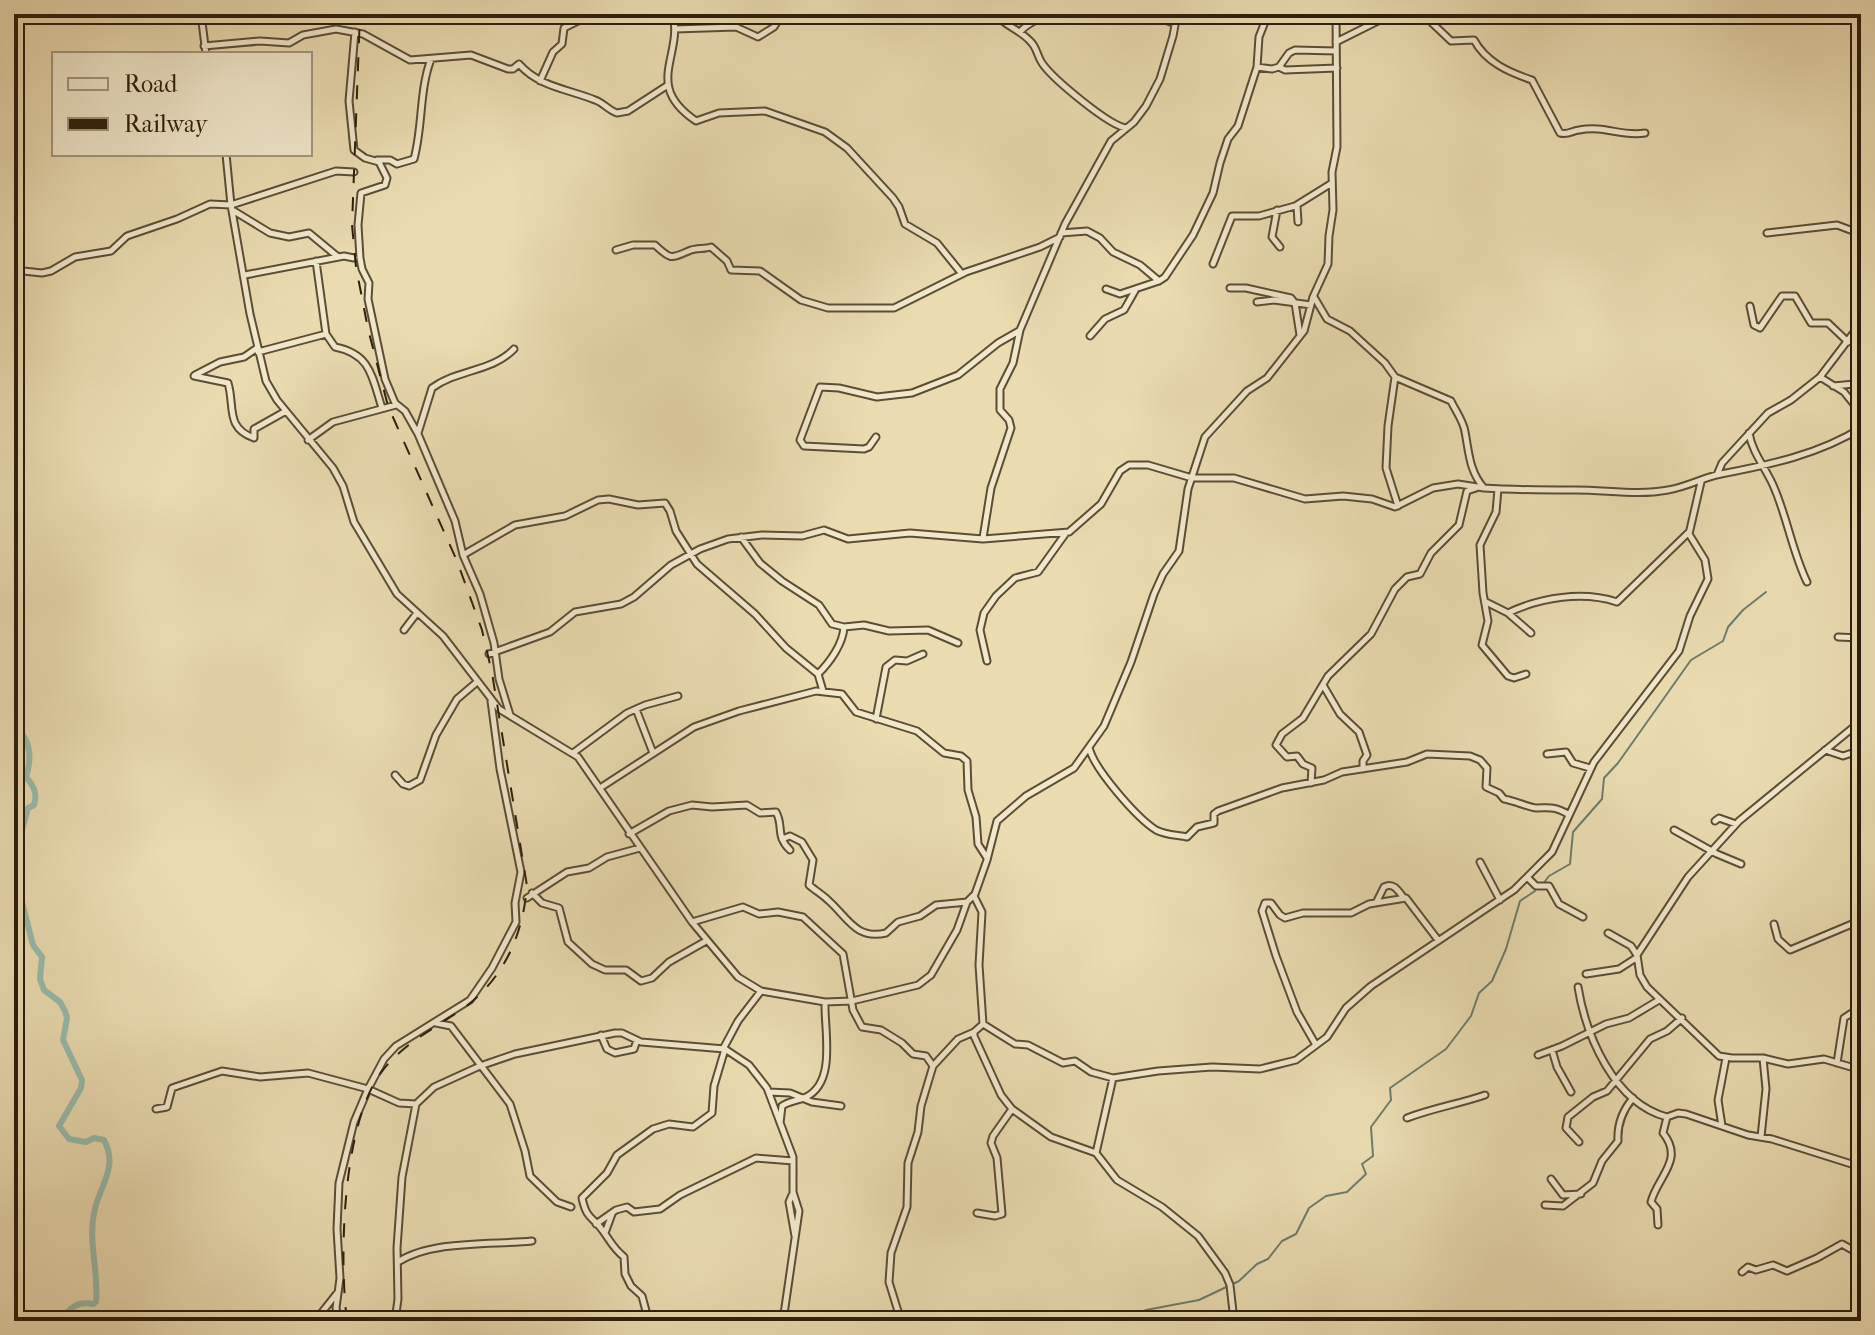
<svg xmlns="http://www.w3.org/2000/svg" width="1875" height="1335" viewBox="0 0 1875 1335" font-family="'IM FELL French Canon',serif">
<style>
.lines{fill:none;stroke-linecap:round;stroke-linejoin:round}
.stream{stroke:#6d7c6b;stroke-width:2}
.river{stroke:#98bbaa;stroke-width:6}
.minor-casing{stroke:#5c4d35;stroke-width:9}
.minor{stroke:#f1e8cc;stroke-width:5}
.rail{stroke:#2d1e0c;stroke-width:2;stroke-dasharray:14 14;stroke-linecap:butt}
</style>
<rect width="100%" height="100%" fill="#eadbb1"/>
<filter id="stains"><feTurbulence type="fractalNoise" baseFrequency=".0025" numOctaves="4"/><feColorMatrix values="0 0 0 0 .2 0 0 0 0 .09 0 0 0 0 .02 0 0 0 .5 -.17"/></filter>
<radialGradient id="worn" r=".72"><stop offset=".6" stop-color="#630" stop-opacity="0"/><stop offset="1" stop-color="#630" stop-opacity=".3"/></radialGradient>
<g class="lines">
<!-- stream -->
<path class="stream" d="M1543,884L1549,876L1570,864L1573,832L1602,799L1604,778L1618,763L1691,660L1723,641L1728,627L1743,610L1766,592
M1125,1321L1146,1310L1199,1300L1239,1281L1257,1264L1268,1259L1282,1241L1296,1234L1309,1208L1326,1196L1347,1192L1366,1174L1362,1164L1373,1156L1371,1127L1391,1100L1390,1088L1446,1049L1471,1016L1479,993L1492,981L1506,949L1520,901L1535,891"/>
<!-- river -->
<path class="river" d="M14,726C31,739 32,758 26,777C33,785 38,793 34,805L28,808L21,834L22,902L33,945L42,957L40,979L44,990L60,1002L65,1011L67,1018L63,1040L82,1080L81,1088L59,1126L69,1139L86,1142L94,1138L104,1140C119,1168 99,1186 94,1213C88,1242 99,1274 96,1302L93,1304C78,1301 69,1307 62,1321"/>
<!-- minor casing -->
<g class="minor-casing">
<path id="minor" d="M201,14L206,54
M673,14C683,57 643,85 696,121L719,113L765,111L825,132L847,148L893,198L899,207L905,224L937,243L962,274
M995,14C1005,26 1019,29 1030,41C1037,47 1037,56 1042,63C1052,78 1110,127 1127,128
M1128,14H1143
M1152,14L1175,24
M1428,14L1431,22L1451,41L1474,40C1486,62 1508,72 1532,80L1560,133C1569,135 1571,131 1579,130C1606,125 1620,137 1645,133
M675,29L736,27L758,37L774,27L782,14
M355,32L349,101L354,150L365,158L379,162L387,178L385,185L361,193L358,225L360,258L362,269L369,283L368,299L385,379L395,403L405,411L418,434L455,521L463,555L480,594L494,643L499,679L510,715
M1020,32C1027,23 1036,22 1044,14
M1336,42L1392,14
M204,46L260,41L289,43L303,35L336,29L363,34L410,60L471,55L508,69H513L519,64C539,87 568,89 595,100C604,103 608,110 617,113L628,111L668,85
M1257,67L1272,69L1279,67L1285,70L1337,68
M1279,67L1289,53L1295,50L1336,51
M540,81L553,52L562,44L564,28L578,21L584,14
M226,154L231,205L250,314L266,381L277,400L333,468L343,486L354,522L397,594L443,636L499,709L578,757L692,922L738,977L761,991L825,1002L852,1001L918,985L931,975L957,930L967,902L975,894L987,860L997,821L1026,796L1074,768L1104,726L1131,662L1154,594L1163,574L1179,551L1188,489L1205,437L1247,391L1267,378L1304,331L1313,297L1328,264L1329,236L1333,210L1332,172L1337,147L1336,14
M377,160H390L397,164L414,159C423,126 419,91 431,59
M1297,206L1298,222
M1277,210L1272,237L1280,247
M234,211L270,233L289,237L309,233L338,257
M1061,233L1087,231L1100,238L1113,252L1140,265L1159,281L1165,277L1193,235L1213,193L1220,163L1228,139L1238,126L1257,67L1259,37L1268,14
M1767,233L1837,225L1861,234
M616,250L633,245H655C672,261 671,258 691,250C697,248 705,249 711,247L727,261L731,270L760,271L801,300L828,308H894L966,272L1040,247L1060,237
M316,261L326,334L335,347C371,354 372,377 382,408
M1213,264L1232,216H1259L1295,206L1332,183
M14,270L42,273L51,271L75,257L111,251L127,236L177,219L210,204L231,205L336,171L354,172
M245,275L344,256L354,258
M1230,288H1246L1291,298L1295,303L1300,335
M1106,289L1120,294L1159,281
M1314,297L1327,319L1350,331L1385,363L1395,377L1451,401C1455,410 1464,422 1465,432C1469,452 1469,471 1484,488C1512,490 1541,490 1570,490C1602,489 1636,496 1668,490C1687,487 1704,477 1721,474C1769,465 1820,454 1861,428
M1257,302L1274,300L1311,305
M1750,306L1754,325L1760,328L1782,296H1795L1811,323H1828L1848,342
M1090,336L1105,319L1124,310L1136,289
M1851,339L1856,345L1861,374
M258,352L326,334
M195,375L220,362L244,357L257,348
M194,376L228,383C235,406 225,428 254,438V429L286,411
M1395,377L1388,426L1386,468L1398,506
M1820,377L1844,392L1861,413
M1833,386L1855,384
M418,433L432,388C458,369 492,372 514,349
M1749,433C1752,452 1765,467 1773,485C1787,516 1792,551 1807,582
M876,437L869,447L864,449L804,446L800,440L820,387L839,388L877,397L912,393L958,375L998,343L1019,331
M308,440L333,422L396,405
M1717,475L1722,463L1768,413L1791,400L1820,377L1861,323
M1498,489L1496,512L1480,545L1483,593L1488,621L1482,645L1508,676L1514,678L1526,674
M741,537L760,563L782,581L819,605L832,624L844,627L864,625L889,631L928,630L958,643
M983,538L991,488L1011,428L1009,420L1000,410V389L1013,363L1020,330L1065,224L1111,141L1134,122L1146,106L1160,79L1173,36L1177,14
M463,555L515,525L565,516L598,500L609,499L638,505L665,503L670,511L676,531L697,564L755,614L786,648L818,674
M1486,602L1508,613L1531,633
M1508,613C1541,597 1583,591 1617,602L1688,533
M404,630L417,613
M1838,637L1861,638
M489,654L550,632L575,612L621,604L634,597L671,565L700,549L728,539L762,535L802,536L824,530L848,539L910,533L983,539L1069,532L1101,504L1120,471L1129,465H1148L1192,478H1234L1305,499L1343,496L1372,499L1395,507L1433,488L1458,484L1484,488
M987,661L980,630L984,613L996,596L1015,578L1038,572L1066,533
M1323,685L1340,714L1359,732L1367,755L1363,761V769
M823,691L818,674C830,662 843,644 844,627
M636,709L653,753
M876,719L886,667L895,660L907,661L923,654
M1861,721L1739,821L1688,877L1637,955L1640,975L1647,987L1719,1056L1732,1058H1763L1788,1064L1824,1059L1861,1070
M1089,747C1093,768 1137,818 1156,830C1165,835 1177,835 1187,837L1197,827L1214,823V814L1218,811L1282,788L1324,780L1342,772L1407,762L1427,754L1470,756L1480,760L1487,768L1486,787L1499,793L1504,799C1512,800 1531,808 1536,808C1551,808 1553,806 1568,814
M1825,750L1843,756L1861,750
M573,753L627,713L645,705L678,696
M1547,754L1566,752L1573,763L1590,768
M395,775L403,784L409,786L420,780L436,735L457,699L477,682
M1311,783L1312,768L1303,764L1297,756L1287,757L1276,745L1282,734L1303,718L1328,676L1371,634L1395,589L1407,577L1420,574L1431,553L1459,525L1467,491L1476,488
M600,788L694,727L739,711L816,691L842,694L856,712L917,731L944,753L961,756L967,761L968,790L976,817L978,844L987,858
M1715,821L1719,818L1736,824
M1674,830L1717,854L1741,864
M629,834L669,811L692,805L712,807L747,805L760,813L776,812C784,826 775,836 790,850
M782,839L790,836L802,842L813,860L809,885C816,891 823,895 829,901C848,918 856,940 886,933L898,922L920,916L936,905L967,902
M1480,862L1500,900
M1527,877L1536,886H1549L1559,904L1583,917
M532,893L542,903L559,908L568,942L592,964L605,970H626L641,981L652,978L669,962L706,941
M974,896L982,912L979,965L983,1024L1015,1044L1028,1045L1063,1063L1075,1061L1091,1072L1113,1078L1158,1071L1212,1067L1260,1069L1296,1060L1327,1037L1346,1008L1371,986L1514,890L1552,852L1594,762L1679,651L1690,616L1708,579L1705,560L1689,534L1701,482
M527,898L567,872L589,868L607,857L640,848
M1377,901L1384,887C1393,882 1398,890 1403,897
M692,922L743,907L759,914L778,912L803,917L843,954L853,1010L862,1027L881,1030L902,1043L913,1054L926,1056L933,1066
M1774,924L1778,939L1790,950L1852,924H1861
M1608,933L1631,946L1637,955
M1586,974L1619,969L1636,958
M1578,987C1586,1036 1614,1103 1667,1117L1678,1113L1686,1114L1748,1135L1772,1139L1861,1167
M436,1023L451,1026L510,1104L525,1151L530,1176L557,1202L571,1207
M983,1024L974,1032V1036L1001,1095L1012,1109L1051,1137L1096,1153L1117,1180L1162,1207L1198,1236L1225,1273L1230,1285L1234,1321
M601,1035L607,1049L615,1053L634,1049L637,1040
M1316,1045L1297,1012L1276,956L1262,911L1265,903H1271L1280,915L1285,918L1303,913H1351L1369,904L1406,898L1438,940
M723,1049L738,1021L761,991
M1552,1050L1557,1067L1571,1092
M1538,1055L1562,1046L1606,1024L1629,1018L1659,1000
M1837,1063L1844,1018L1861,1007
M769,1092L790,1093L812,1102L841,1106
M156,1109L167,1107L172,1088L222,1071L260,1077L308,1073L368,1089L399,1103L416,1104
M1407,1118C1433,1108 1459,1104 1485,1095
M780,1123L782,1106C789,1101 798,1101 806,1097C837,1082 824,1030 825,1002
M1722,1126L1718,1100L1726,1058
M1761,1137L1766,1089L1763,1058
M1579,1142L1566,1128L1568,1117L1593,1097L1607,1091L1650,1039L1667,1031L1682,1018
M1096,1153L1113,1078
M1551,1179L1563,1195L1581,1194
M792,1195L789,1202L795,1236
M1545,1205L1563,1206L1593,1183L1602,1161L1618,1141C1617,1124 1622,1111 1633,1098
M977,1213L995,1216L1002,1214L997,1158L991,1143L993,1136L1012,1109
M596,1224L616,1210L627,1207L634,1212L660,1209L680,1195L756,1158L793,1161
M1658,1225L1657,1209L1651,1202C1657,1177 1685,1160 1663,1133L1667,1117
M605,1233L612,1214
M398,1262C432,1240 491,1245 532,1241
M1742,1272L1748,1267L1756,1270L1773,1265L1787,1271L1817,1258L1842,1244L1861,1255
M315,1321L338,1292
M339,1321L336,1308L340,1278L337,1229L339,1183L354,1122L368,1089L384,1059L396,1046L470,1000L492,968L516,922L515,903L521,872L500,769L491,701
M395,1321L398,1299L397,1248L402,1177L416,1104L434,1087L480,1066L515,1054L615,1033H622L641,1042L725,1049L749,1065L767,1088L793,1157V1192L799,1211L783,1321
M652,1321L646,1311L642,1296L631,1286L625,1274L624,1257C613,1248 611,1242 603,1231C593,1216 587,1221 582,1198L607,1173L617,1155L653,1129L669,1124L693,1127L712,1113L714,1086L725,1049
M901,1321L889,1282L891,1253L907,1207L908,1163L918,1132L921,1106L933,1066L958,1039L974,1032"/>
</g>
<!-- minor -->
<use href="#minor" class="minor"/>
<!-- rail -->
<path class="rail" d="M347,1321C339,1258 342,1121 383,1070C405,1042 436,1028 465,1007C505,977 523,934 527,886L492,673L482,630L457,561L388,406L368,329L356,267L352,225L360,14"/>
</g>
<!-- margin -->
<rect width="1875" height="1335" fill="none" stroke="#eadbb1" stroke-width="48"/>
<rect x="16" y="16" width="1843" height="1303" fill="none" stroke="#2d1e0c" stroke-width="4"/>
<rect x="24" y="24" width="1827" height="1287" fill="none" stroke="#2d1e0c" stroke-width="2"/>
<!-- legend -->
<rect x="52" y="52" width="260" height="104" fill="#f1e8cc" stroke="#a3977f" stroke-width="2"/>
<rect x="68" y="78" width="40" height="12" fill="#f1e8cc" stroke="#a3977f" stroke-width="2"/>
<text x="124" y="92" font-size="24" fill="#2d1e0c">Road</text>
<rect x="68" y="118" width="40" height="12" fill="#2d1e0c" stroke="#a3977f" stroke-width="2"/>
<text x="124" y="132" font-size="24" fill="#2d1e0c">Railway</text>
<rect width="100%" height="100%" filter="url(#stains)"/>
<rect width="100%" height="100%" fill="url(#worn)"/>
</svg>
